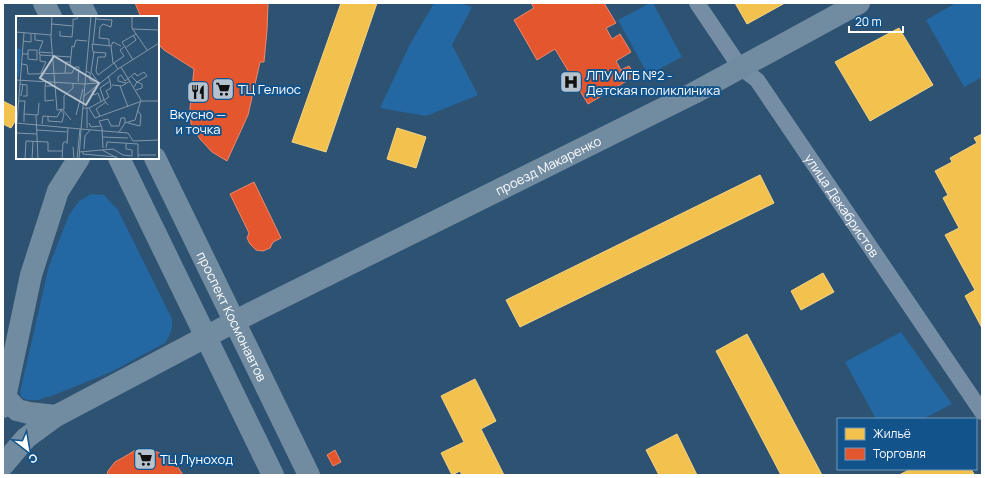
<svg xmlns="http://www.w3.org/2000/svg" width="985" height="478" viewBox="0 0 985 478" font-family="Manrope,sans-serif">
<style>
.green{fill:#2368a2}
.homes{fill:#f2c14e;stroke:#f6d483}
.shops{fill:#e4572e;stroke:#ec896d}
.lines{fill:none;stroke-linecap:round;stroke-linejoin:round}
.street{stroke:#758ea5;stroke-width:16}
.secondary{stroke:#718ba1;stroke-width:22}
.labels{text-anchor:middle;stroke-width:4;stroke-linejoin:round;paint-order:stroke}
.poi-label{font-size:13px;fill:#fff;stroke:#13538c;text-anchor:start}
.street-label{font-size:13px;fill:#fff;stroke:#13538c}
.inset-road{fill:none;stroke:#8297aa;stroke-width:1}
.view{fill:#b6c2cd;fill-opacity:0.15;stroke:#b6c2cd;stroke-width:2}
.inset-edge{fill:none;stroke:#fff;stroke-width:2}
</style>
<rect width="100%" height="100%" fill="#2e5271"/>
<!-- green -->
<path class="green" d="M434,3H460L472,7L452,45L478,95L426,116L380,108L409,46Z
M650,3H653L682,57L648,75L618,20Z
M956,3H981L982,6V77L964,87L926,20Z
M91,194L104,195L118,210L172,319C173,329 170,335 165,343L111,372L54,395L38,400H28L22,398L20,392L49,266L69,215L79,201Z
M901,332L952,404L923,419H876L845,362Z"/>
<!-- homes -->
<path class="homes" d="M341,3H377L326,152L292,142Z
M735,3H785L747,24Z
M899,28L933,85L870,121L835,62Z
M3,101L17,108V118L11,128L3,124Z
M397,128L426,137L416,168L387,159Z
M982,134V328L965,296L975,290L945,235L959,228L943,198L948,195L935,171L952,162L950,158L977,143L974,138Z
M760,175L774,203L520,327L506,300Z
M823,273L834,292L801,310L791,291Z
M747,334L822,475H781L716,351Z
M475,379L496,421L481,429L504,475H462L460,471L452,475L441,453L464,442L441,396Z
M677,434L697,475H659L646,450Z
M911,469H971L974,474L972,475H899Z"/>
<!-- shops -->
<path class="shops" d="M135,3H268L267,30L264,62H260L248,115L227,161L212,152L200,139L191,124L190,108L194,69L164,50L158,44V17H141Z
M531,3H604L616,23L606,28L612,39L620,34L631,52L616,61L621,70L629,66L635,76L588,104L555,49L537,60L514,20L534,8Z
M254,182L281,238L273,242L270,248L263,251L256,250L250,244L247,238L249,233L230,194Z
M147,449L157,452L167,456L175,463L183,475H107L108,471L115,462L124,457L134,451Z
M335,450L341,462L333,466L327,455Z"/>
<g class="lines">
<!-- street -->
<path class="street" id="s1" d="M697,3L740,67L757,80L982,412"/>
<!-- secondary -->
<g class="secondary">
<path d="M44,3L51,17"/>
<path d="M80,3L87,17"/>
<path d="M119,158L273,475"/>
<path id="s2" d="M155,158L309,475"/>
<path d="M6,398L17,410L29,413L56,416"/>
<path d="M3,407L31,275L58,191L79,158"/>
<path id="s3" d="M3,465L26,438L56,416L253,312L694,93L859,3"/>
</g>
</g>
<!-- icons -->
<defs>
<g id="hospital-square" transform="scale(1.15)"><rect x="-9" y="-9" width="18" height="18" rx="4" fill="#b6c2cd" stroke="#13538c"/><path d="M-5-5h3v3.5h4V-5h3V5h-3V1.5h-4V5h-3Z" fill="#111"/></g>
<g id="supermarket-square" transform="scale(1.15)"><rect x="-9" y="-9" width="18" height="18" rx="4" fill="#b6c2cd" stroke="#13538c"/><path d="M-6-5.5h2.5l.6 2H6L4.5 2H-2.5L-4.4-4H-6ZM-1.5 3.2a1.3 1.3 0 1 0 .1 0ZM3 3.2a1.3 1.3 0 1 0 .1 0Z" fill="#111"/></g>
<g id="restaurant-square" transform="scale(1.15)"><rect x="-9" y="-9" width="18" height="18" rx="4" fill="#b6c2cd" stroke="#13538c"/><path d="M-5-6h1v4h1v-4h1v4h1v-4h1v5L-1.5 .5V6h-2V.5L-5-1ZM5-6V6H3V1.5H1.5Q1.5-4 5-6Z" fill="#111"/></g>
</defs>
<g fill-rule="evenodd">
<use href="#hospital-square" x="571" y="82"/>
<use href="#supermarket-square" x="223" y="89"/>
<use href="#restaurant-square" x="198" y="92"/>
<use href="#supermarket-square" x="145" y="459"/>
</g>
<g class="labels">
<!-- poi labels -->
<g class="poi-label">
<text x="586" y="80">ЛПУ МГБ №2 -<tspan x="586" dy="15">Детская поликлиника</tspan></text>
<text x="238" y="94">ТЦ Гелиос</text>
<text x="198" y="119" text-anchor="middle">Вкусно —<tspan x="198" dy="15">и точка</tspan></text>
<text x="160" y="464">ТЦ Луноход</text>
</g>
<!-- street labels -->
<g class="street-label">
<text dy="5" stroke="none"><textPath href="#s3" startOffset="625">проезд Макаренко</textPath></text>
<text dy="5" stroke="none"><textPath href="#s1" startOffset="250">улица Декабристов</textPath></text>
<text dy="5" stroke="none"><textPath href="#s2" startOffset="176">проспект Космонавтов</textPath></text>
</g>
</g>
<!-- overview -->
<g transform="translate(16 16)">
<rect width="143" height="143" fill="#2e5271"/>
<path d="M0,32L5,33L3,60L0,62Z" fill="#2368a2"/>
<path class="inset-road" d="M36,0L35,21L41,94L48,93V80L57,72V67M116,0V12L131,34M80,3L96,4L95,11L87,8L84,11L83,22L93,23V30M36,8L57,10L56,21L44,20V15M57,10V3H61L62,0M116,13L143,14M0,16L35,19M19,18V24L27,25L23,35M7,25L15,26V18M76,28L77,36L90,37L89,41H82L80,55L82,59L98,47L102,53M76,28L95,30L97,47M77,28L80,0M95,30L97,26L105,30M109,32L120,24L117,19M78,36L75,56L82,66M6,38H12V43L21,44V34H12V38M24,39L23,36L36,37M117,44L106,26L120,18M98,47L108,40L104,34L108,31M6,48L11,49L12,58L56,57L59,51H63L62,66M54,50L56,30L58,31L60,24L71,25M70,55L74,57V64L78,66M25,57L30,46L24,45V39L55,41M49,57L50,46H54M0,64L68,68M30,65L29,70H38M110,67L102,65V61L105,59L109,65L119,57L121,60L128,56L131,60L121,66L116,61M4,68L11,69V80H7M68,68L82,67M96,69L106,70L114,65M29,70V85L38,84M104,70L112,91M118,71L121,66L126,68V72L120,74M76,75L78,79L82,77L85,85M5,80L7,68M68,80L102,53L143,27M3,85H9L8,98M92,89L88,84L93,81L90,75L95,72L94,65M67,92H73L79,102L126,85H143M71,92V112M73,92L88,84L84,72L94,65L92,60M47,94L55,104M20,99L22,143M60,99L67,73M32,100V105L46,106L48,98L45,94M84,100L80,93L90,86M1,106L8,17M8,106V98L22,99L23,87M0,107L65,113L75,0M73,107L75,111L85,110M112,107L124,110L125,99L121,94M26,108L27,100L41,101L45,94M21,114L51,116M103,116L109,107L119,104L125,84L105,51M0,117L21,118M86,121L112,122M51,128L52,112M57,131L58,143M87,132L86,112L83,105L92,103L95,110H103L105,102H109V107M90,132L91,126L122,128M68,133L69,120L74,114M86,134L103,143M63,136L97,133L107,139L116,140V134L110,133V127M67,136V138L101,141M122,139H140M9,143L10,125L32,126V135H46M16,143L17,125M46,143L47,127L51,125M61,143L64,113M63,143L65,113L112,117L117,125L143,124M122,143V128"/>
<path class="view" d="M38,40L83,67L70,89L24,62Z"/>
<rect width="143" height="143" class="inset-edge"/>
</g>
<!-- border -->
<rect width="985" height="478" fill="none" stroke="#ffffff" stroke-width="8"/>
<!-- legend -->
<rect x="837" y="418" width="140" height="52" fill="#13538c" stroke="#7198ba"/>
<rect x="845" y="428" width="20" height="12" fill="#f2c14e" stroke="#7198ba"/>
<text x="873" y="438" font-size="12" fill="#ffffff">Жильё</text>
<rect x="845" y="448" width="20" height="12" fill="#e4572e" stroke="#7198ba"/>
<text x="873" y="458" font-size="12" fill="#ffffff">Торговля</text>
<!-- north arrow -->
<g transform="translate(28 450) rotate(149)" stroke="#13538c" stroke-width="3" paint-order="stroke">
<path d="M0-3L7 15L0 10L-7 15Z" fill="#ffffff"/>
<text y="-6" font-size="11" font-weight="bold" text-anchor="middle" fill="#ffffff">С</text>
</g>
<!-- scale -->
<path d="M849 26v6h54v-6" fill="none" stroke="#ffffff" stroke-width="2"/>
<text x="855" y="26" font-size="12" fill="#ffffff" stroke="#13538c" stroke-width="3" paint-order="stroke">20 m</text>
</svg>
